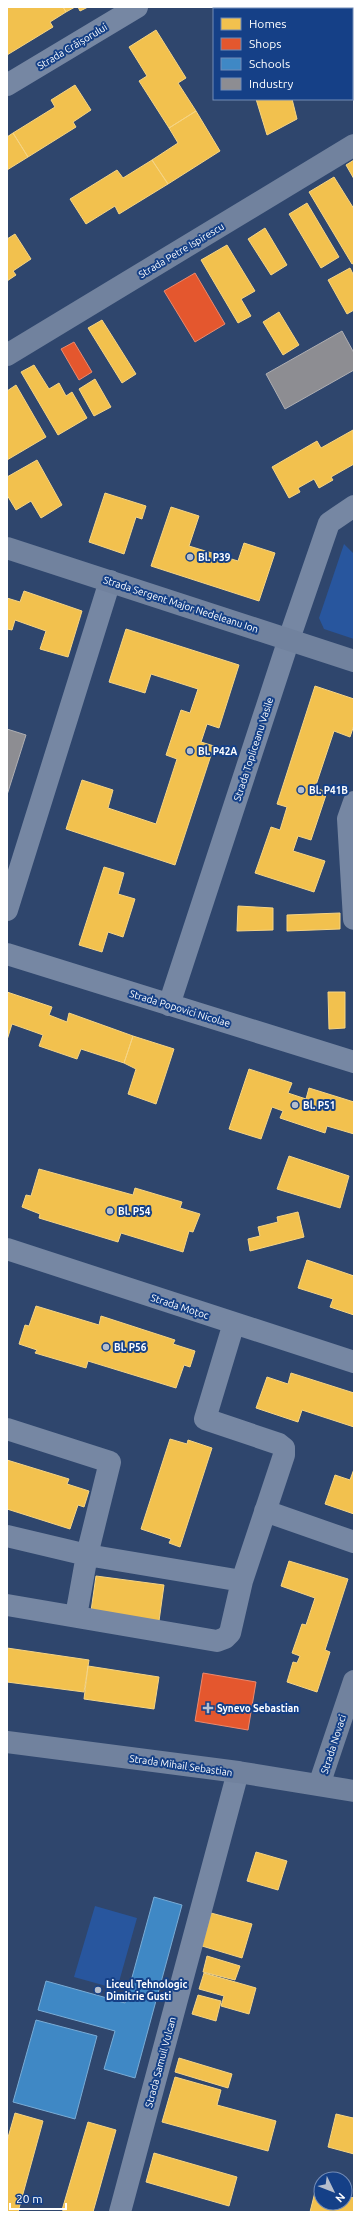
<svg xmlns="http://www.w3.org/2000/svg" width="361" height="2219" viewBox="0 0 361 2219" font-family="Ubuntu,sans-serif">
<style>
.green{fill:#28569e}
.homes{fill:#f2c14e;stroke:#f6d483}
.shops{fill:#e4572e;stroke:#ec896d}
.schools{fill:#3f88c5;stroke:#79acd6}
.industry{fill:#8d8d92;stroke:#afafb3}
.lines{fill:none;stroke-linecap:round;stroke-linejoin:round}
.street{stroke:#7687a3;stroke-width:22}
.secondary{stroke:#71829e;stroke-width:22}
.poi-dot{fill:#b6becc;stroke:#154087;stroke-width:1.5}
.labels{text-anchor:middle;stroke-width:4;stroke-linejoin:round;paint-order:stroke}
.street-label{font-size:10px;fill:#fff;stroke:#154087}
.poi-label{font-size:10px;font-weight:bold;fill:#fff;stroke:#154087;text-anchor:start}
</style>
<rect width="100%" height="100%" fill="#2f466d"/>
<!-- green -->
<path class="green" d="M344,544L354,554V639L324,629L319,618Z
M95,1906L137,1918L117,1989L74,1977Z"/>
<!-- homes -->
<path class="homes" d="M7,7H63L66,12L50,22L53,27L7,55Z
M63,7H75L66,12Z
M78,7H88L80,11Z
M227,7H264V9H227Z
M291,7H332L333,9H291Z
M156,30L186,78L178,83L196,111L169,128L139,81L147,76L129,47Z
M352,34H354V88L352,84Z
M75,85L91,110L73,122L76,127L28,157L13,133L55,107L51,100Z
M256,99H292L297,119L267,135Z
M196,111L220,151L168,184L152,160L178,143L169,128Z
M13,133L28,157L7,170V137Z
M152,160L168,184L119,214L115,206L86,224L70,199L117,170L123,178Z
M354,160V179L346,165Z
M334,177L354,209V263L352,264L309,192Z
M307,203L339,257L321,268L289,214Z
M265,228L287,265L271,275L248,239Z
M15,234L31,259L13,271L16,275L7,281V239Z
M227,245L255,291L241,299L251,316L238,323L201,260Z
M350,268L354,276V310L347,314L328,280Z
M279,312L299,345L283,355L263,322Z
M102,320L136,374L122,383L88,328Z
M34,365L49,389L59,383L66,396L72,392L87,418L58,435L21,372Z
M95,379L111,407L94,416L79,389Z
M16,385L46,437L7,460V391Z
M353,430L354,464L331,477L333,480L319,488L314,479L298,488L300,492L289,498L272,467L317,441L321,448Z
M37,460L62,505L41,518L31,501L16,510L7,495V477Z
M105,493L146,506L142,519L136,517L124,554L89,542Z
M171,507L199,516L189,546L238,561L244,543L275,553L259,601L151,566Z
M24,591L82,611L68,657L40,649L46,631L15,620L12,630L7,629V598L20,602Z
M126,629L239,665L219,728L207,724L201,742L214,746L175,865L66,829L82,780L113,790L108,808L156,824L177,759L166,755L181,710L190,713L198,689L151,674L145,693L109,682Z
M315,686L354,699V725L350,737L334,731L315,788L327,792L311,840L298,836L293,851L325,861L314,892L255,873L271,827L280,830L287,807L277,804Z
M104,867L124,873L118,894L135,899L123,937L108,932L102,952L79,945Z
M238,906L273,908V930L237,931Z
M340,913V929L287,931V915Z
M7,992L52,1007L49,1015L67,1022L69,1013L133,1036L124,1063L81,1049L77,1059L39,1046L43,1035L12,1024L7,1040Z
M328,992H345V1028L329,1029Z
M133,1036L174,1049L156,1104L128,1094L136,1069L124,1063Z
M249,1069L292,1083L288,1093L306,1099L309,1088L354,1102V1134L327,1126L325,1133L280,1118L283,1111L272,1107L261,1139L229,1129Z
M289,1156L349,1176L340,1208L277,1189Z
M39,1169L133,1195L135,1188L182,1202L180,1208L200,1214L193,1232L189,1231L183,1252L121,1233L118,1242L39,1218L40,1214L22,1207L26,1195L31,1196Z
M298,1212L304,1237L250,1251L248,1239L260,1236L258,1227L278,1222L277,1217Z
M307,1260L354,1276V1315L330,1307L333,1299L298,1288Z
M36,1306L99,1325L101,1316L175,1340L173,1344L195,1351L190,1367L184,1365L176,1388L88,1361L86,1368L35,1353L37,1350L19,1344L25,1325L29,1326Z
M291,1373L354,1393V1427L302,1410L298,1422L256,1408L267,1377L288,1384Z
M170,1439L187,1444L188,1440L212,1448L180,1547L169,1543L171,1539L141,1529Z
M7,1460L69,1479L67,1484L89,1491L84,1507L78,1505L70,1529L7,1509Z
M354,1469V1514L325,1504L335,1475L350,1480Z
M289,1561L348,1579L325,1650L330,1652L317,1692L287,1682L293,1662L297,1663L300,1656L292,1653L302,1624L306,1625L315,1598L281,1586Z
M96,1576L164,1585L159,1621L91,1611Z
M7,1648L89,1660L84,1692L7,1682Z
M88,1666L159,1677L154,1709L84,1699Z
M256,1852L287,1861L278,1890L247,1881Z
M211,1913L252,1924L242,1958L202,1946Z
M207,1956L240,1966L235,1980L203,1972Z
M204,1973L256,1988L249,2014L221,2006L224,1996L199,1989Z
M198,1995L221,2001L216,2021L192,2014Z
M179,2058L232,2074L228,2088L175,2072Z
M175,2077L221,2090L217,2105L276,2121L268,2151L162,2122Z
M15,2113L43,2121L18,2212H7V2141Z
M336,2114L353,2118L354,2115V2154L328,2147Z
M88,2122L116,2130L93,2212H69L62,2210Z
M154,2153L237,2177L229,2206L146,2182Z
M316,2188L321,2189V2203H345V2196L354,2198V2212H310Z"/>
<!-- shops -->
<path class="shops" d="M195,273L225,324L195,342L164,291Z
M74,342L92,372L79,380L61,349Z
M203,1673L256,1682L248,1730L195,1721Z"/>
<!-- schools -->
<path class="schools" d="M154,1897L182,1905L135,2078L104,2069L115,2031L38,2010L46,1981L125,2003Z
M36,2020L97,2036L75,2119L13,2102Z"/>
<!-- industry -->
<path class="industry" d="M342,331L354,353V370L285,409L266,374Z
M7,729L26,735L7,795Z"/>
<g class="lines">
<!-- street -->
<path class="street" d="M7,85L137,7
M354,802L348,819L354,919
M7,910L110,581
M7,954L354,1062
M169,1005L289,639L329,523L354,506
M7,1249L354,1362
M7,1429L110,1462L87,1555L76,1616
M265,1511L354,1542
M7,1536L87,1555L242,1581
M7,1605L217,1641L225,1638L230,1633L242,1581L284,1455V1448L279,1444L205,1419L234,1323
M120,2212L238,1772"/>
<!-- secondary -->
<path class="secondary" d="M7,355L354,145
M7,548L354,661
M7,1742L238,1772L354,1791
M319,1785L354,1681"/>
</g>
<!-- markers -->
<g class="poi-dot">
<circle cx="190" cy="557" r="4"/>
<circle cx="190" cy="751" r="4"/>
<circle cx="301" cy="790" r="4"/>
<circle cx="295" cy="1105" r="4"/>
<circle cx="110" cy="1211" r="4"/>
<circle cx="106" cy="1347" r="4"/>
<path d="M206 1702h4v4h4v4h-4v4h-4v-4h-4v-4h4z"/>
<circle cx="98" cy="1990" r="4"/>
</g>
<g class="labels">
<!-- street labels -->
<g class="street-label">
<text transform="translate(72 46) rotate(-31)" y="4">Strada Crăișorului</text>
<text transform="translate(181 250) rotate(-31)" y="4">Strada Petre Ispirescu</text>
<text transform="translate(181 604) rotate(18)" y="4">Strada Sergent Major Nedeleanu Ion</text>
<text transform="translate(253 749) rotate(-72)" y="4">Strada Topliceanu Vasile</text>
<text transform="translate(180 1008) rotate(17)" y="4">Strada Popovici Nicolae</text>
<text transform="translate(180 1306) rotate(18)" y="4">Strada Moțoc</text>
<text transform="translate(333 1744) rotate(-72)" y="4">Strada Novaci</text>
<text transform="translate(181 1765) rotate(8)" y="4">Strada Mihail Sebastian</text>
<text transform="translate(160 2062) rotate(-75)" y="4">Strada Samuil Vulcan</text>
</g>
<!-- poi labels -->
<g class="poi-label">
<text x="198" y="561">Bl. P39</text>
<text x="198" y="755">Bl. P42A</text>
<text x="309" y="794">Bl. P41B</text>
<text x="303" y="1109">Bl. P51</text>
<text x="118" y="1215">Bl. P54</text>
<text x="114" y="1351">Bl. P56</text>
<text x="217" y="1712">Synevo Sebastian</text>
<text x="106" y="1988">Liceul Tehnologic<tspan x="106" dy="12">Dimitrie Gusti</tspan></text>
</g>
</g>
<!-- border -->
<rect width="361" height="2219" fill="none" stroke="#ffffff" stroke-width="16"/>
<!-- legend -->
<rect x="213" y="8" width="140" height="92" fill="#154087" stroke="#738cb7"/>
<rect x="221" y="18" width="20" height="12" fill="#f2c14e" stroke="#738cb7"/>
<text x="249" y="28" font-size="12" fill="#ffffff">Homes</text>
<rect x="221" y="38" width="20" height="12" fill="#e4572e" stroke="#738cb7"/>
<text x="249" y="48" font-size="12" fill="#ffffff">Shops</text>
<rect x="221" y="58" width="20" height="12" fill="#3f88c5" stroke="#738cb7"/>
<text x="249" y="68" font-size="12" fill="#ffffff">Schools</text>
<rect x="221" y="78" width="20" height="12" fill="#8d8d92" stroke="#738cb7"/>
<text x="249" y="88" font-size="12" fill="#ffffff">Industry</text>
<!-- north arrow -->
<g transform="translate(333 2191) rotate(133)"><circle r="19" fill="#154087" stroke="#738cb7"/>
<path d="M0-3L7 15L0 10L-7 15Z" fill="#b6becc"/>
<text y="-6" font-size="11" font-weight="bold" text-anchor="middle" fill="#ffffff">N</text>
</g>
<!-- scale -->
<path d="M10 2203v6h56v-6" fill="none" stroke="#ffffff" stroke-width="2"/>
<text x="16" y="2203" font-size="12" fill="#ffffff" stroke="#154087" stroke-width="3" paint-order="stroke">20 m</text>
</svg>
